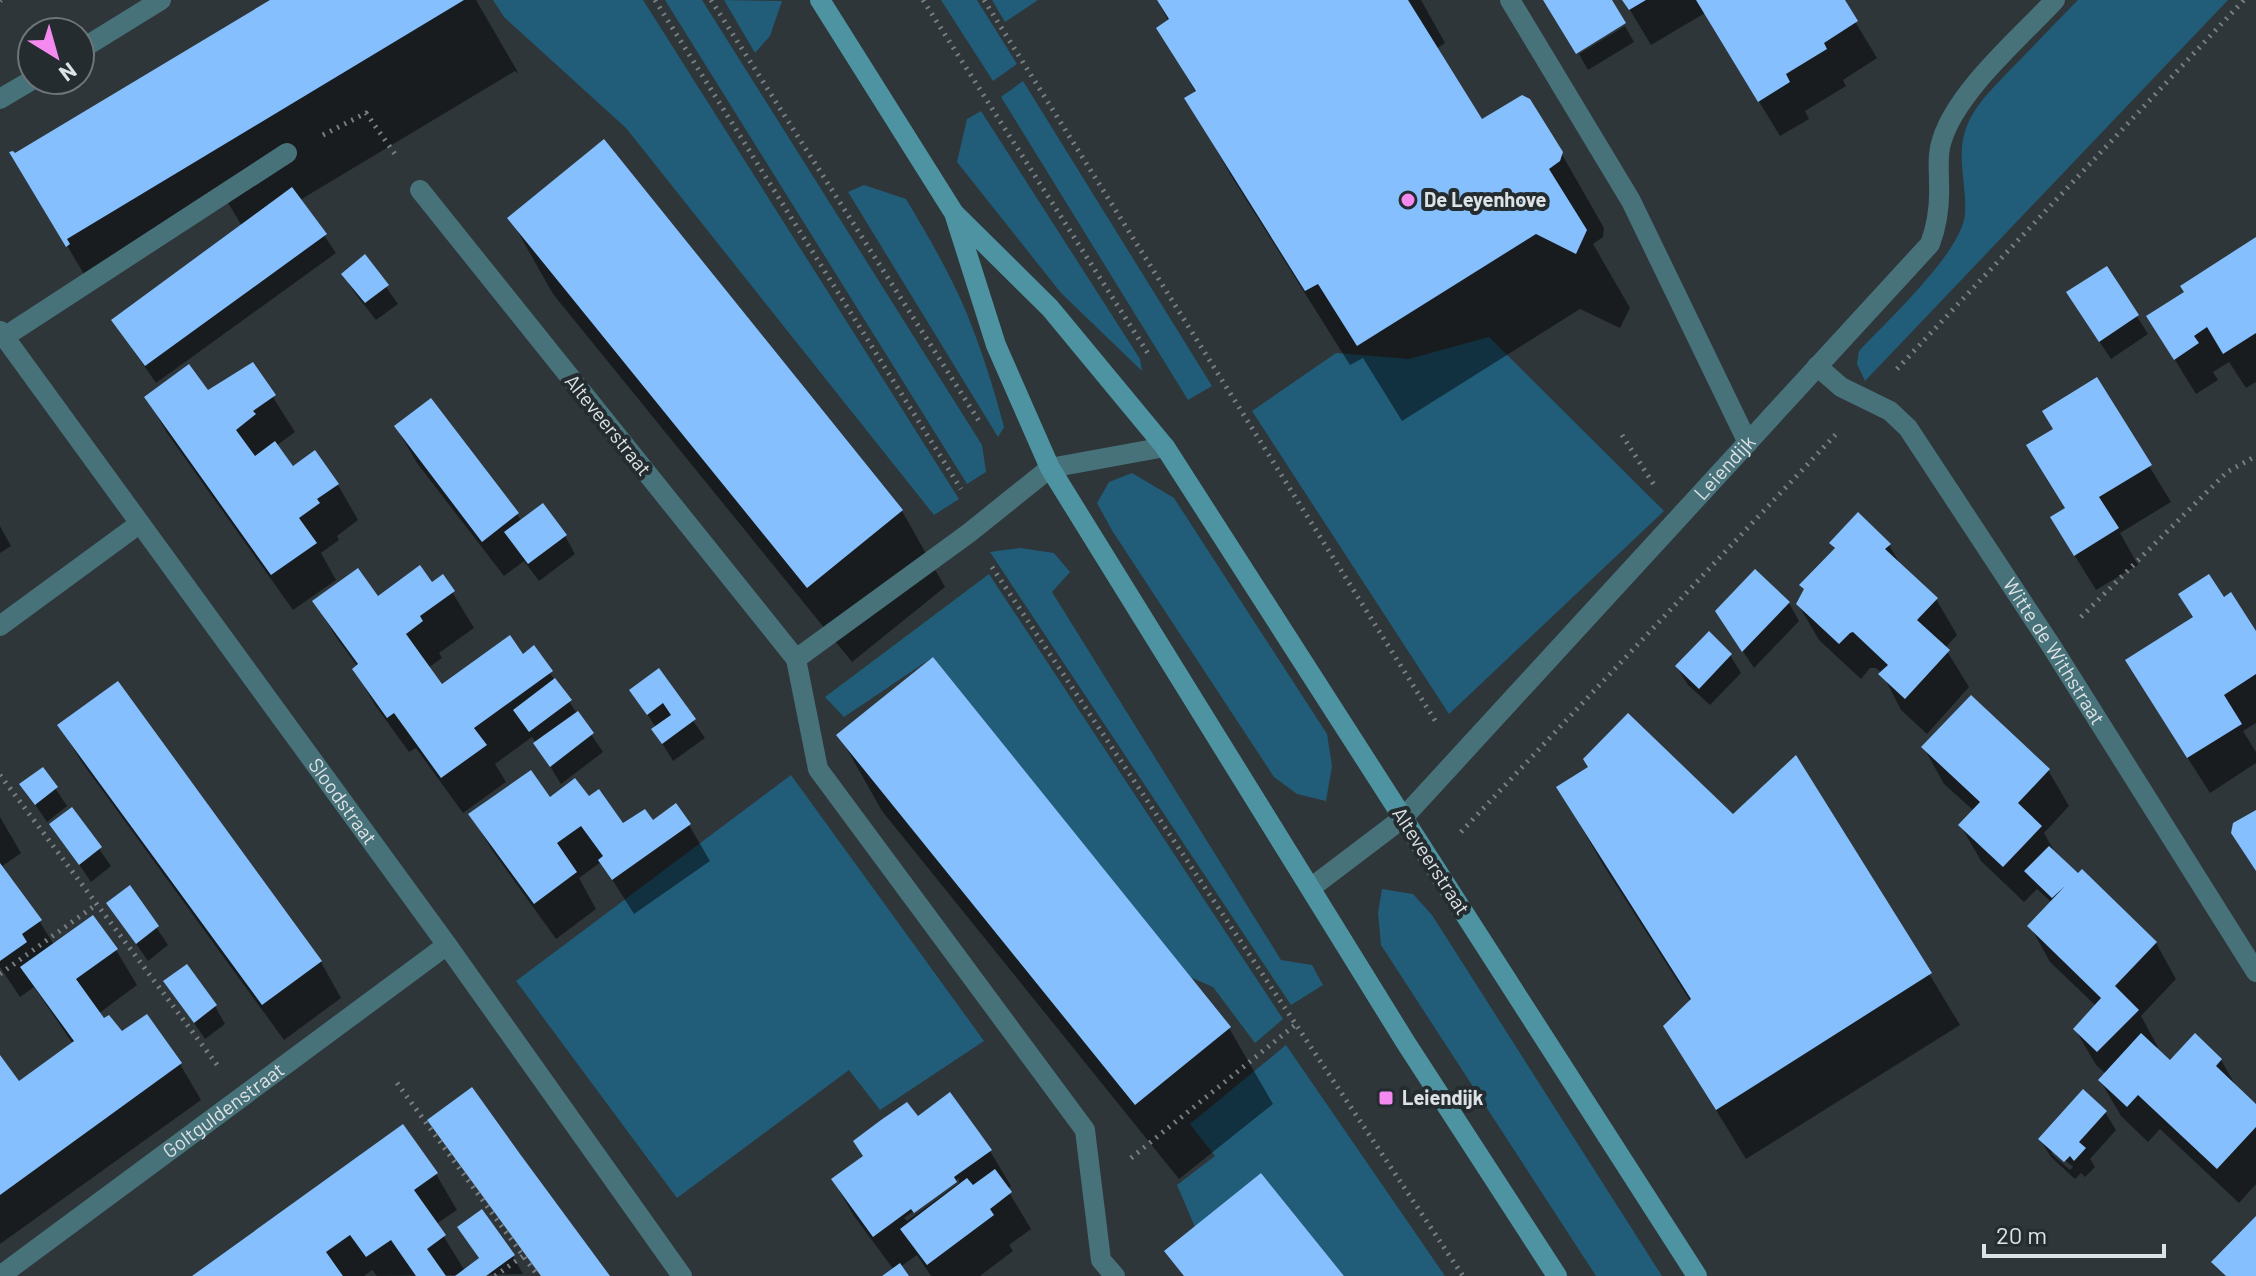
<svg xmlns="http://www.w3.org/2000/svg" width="2256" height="1276" viewBox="0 0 2256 1276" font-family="Barlow,sans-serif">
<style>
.green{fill:#215d78}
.shadow{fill:#0007;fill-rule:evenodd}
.building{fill:#85bffd}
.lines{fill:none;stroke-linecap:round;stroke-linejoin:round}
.path{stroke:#777d81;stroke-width:5;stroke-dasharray:2 6;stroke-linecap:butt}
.lane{stroke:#48727a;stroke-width:20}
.street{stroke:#48727a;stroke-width:20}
.secondary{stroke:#4d93a1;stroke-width:20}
.poi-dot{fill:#f489f0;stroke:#242c30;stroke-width:3}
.labels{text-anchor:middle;stroke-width:8;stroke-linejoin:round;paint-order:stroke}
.poi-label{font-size:20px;font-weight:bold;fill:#dde2e5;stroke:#242c30;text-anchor:start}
.street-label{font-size:20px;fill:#dde2e5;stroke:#242c30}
</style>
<rect width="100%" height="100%" fill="#2e363a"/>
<!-- green -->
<path class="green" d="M493,0H643L959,499L934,515L626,128L504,17Z
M665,0H702L982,445L986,472L967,484Z
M724,0L782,1L770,36L755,53Z
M941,0H977L1017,64L993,81Z
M992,0H1038L1005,22Z
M2078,0H2228L1865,381L1857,364L1859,351C1886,322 1964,250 1965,213C1967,178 1953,151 1971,117C1980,100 1997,84 2010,70C2033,47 2055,23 2078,0Z
M1023,81L1212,386L1188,400L1001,97Z
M981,111L1140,359L1142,371L1061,293L957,162L967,119Z
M864,185L906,199C928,236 951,275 967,314C982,351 994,389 1004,427L998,437L848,192Z
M1489,337L1664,511L1449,714L1252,411L1336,353L1409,359Z
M1132,473L1174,498L1327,734L1332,766L1326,801L1297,794L1274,777L1113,532L1097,503L1109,482Z
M1020,548L1054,553L1070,572L1052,592L1281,960L1312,965L1323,985L1291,1005L990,552Z
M989,574L1283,1019L1255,1043L1213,987L1190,977L933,657L844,717L825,697Z
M791,775L984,1041L880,1110L849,1070L677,1198L516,981Z
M1382,889L1413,894L1432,915L1662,1276H1596L1381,945L1378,913Z
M1286,1045L1445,1276H1344L1261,1173L1195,1227L1177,1185L1215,1156L1190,1124Z"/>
<!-- shadow -->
<path class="shadow" d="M273,0H476L519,74L515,71L300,200L336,253L156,383L113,321L242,226L222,193L88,281L14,156Z
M1157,0H1421L1445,43L1436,49L1481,121L1560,151L1604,228L1603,237L1593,244L1630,308L1620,328L1580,309L1402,421L1363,358L1350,365L1230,174L1187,98L1196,93L1159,28L1169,22Z
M1624,0H1842L1877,58L1843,80L1846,86L1805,111L1809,119L1780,136L1705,13L1651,45Z
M1625,26L1634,42L1588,70L1579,54Z
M604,142L902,511L945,587L852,662L553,294L510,218Z
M2256,239V382L2246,388L2229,362L2213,372L2218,380L2196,394L2170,352L2186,293Z
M365,257L398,304L376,320L354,292L343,274Z
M2106,268L2148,334L2111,359L2079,311Z
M252,364L295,432L276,446L292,469L338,485L358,520L337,536L339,540L321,553L336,580L293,610L167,433L147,397L207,393Z
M2097,380L2171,502L2120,533L2138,565L2096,590L2073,553L2056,430Z
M396,427L517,514L521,521L565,536L575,554L539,581L524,561L504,576L417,463Z
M0,526L11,546L0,553Z
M1831,543L1889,545L1902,567L1936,599L1957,635L1945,648L1969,687L1927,734L1901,710L1882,673L1876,668H1870L1861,679L1819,640L1798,604L1835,550Z
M443,577L474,628L439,653L442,658L428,668L442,687L523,656L533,648L603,752L561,784L532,737L495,764L506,782L463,813L416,748L409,752L375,705L355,670L358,667L336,637L315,602L378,599L432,585Z
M2224,600L2256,634V723L2243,731L2256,752V763L2210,793L2148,696Z
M1789,603L1799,621L1754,668L1728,629Z
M1730,655L1741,673L1710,705L1688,685L1677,667Z
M932,660L1229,1028L1273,1104L1179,1179L882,811L839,735Z
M659,671L705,738L673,761L654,730L656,728L632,690Z
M60,726L321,962L341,998L284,1040L81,761Z
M1924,748L2048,770L2069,806L2044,833L2057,856L2156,943L2176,979L2141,1016L2158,1047L2156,1050L2170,1063L2221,1060L2237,1088L2256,1107V1184L2239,1203L2160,1129L2148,1142L2121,1116L2100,1080L2106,1074L2096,1065L2075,1029L2096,1006L2050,962L2030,926L2052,903L2037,889L2024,902L1981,861L1961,826L1974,811L1944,784Z
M1590,768L1733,816L1853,848L1960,1025L1746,1159L1665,1027L1691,1002L1602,863L1559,788Z
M43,770L67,806L47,822L22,785Z
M588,799L623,826L653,823L689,825L710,861L634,914L601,862L579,878L596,909L556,939L492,850L471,815L550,800Z
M72,810L111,866L91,882L52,825Z
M0,817L21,853L1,867L40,922L54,945L116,950L137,985L98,1014L122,1034L180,1064L201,1100L0,1244V1059L18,1084L73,1044L34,987L20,997L0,967Z
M130,888L168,945L148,961L108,903Z
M166,982L215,1006L225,1024L205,1039Z
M2105,1112L2116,1130L2090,1159L2095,1167L2085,1177L2081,1173L2075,1179L2051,1157L2040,1139ZM2052,1149L2073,1167L2070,1170L2052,1154Z
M917,1119L990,1151L1011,1186L1007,1189L1031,1229L1009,1245L1013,1251L980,1276H931L917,1255L900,1267L906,1276H885L894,1270L854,1216L833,1180ZM959,1178V1183L907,1221L904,1218Z
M436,1174L457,1210L436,1224L465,1271L480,1260L460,1227L513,1256L523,1274L377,1276L372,1270L364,1276H195Z"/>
<!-- building -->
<path class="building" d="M270,0H464L67,239L70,244L66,247L9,152L13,151L15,153Z
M1157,0H1408L1482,119L1522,95L1530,99L1563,152L1560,161L1549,169L1587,230L1576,254L1536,234L1357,346L1318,284L1305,291L1184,98L1196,91L1156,28L1169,19Z
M1543,0H1612L1626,23L1576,54Z
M1622,0H1646L1629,10Z
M1696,0H1845L1858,21L1824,43L1827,49L1786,74L1790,82L1758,102Z
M604,139L903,510L807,588L507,218Z
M292,187L327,234L145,366L111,320Z
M2256,237V333L2223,354L2207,327L2194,336L2199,343L2174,360L2146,316L2184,292L2180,286Z
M365,254L389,285L365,303L341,274Z
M2107,266L2139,315L2099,342L2066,292Z
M253,362L276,395L253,411L256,414L236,430L255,456L275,441L293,466L315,450L339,484L317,499L320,503L299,518L317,543L271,575L144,397L189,364L208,390Z
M2097,377L2152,465L2099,497L2119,528L2074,556L2050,517L2065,508L2026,445L2053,429L2042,411Z
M431,398L519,513L482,542L394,426Z
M543,503L567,535L528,564L504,532Z
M1858,512L1891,544L1885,549L1938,598L1917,620L1950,650L1905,699L1878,674L1888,665L1853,632L1850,633L1839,644L1796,604L1804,589L1799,585L1835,548L1829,543Z
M420,565L432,582L443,574L455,591L420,616L423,621L406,634L442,684L510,635L523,654L534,645L553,671L474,728L487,745L441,778L394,713L387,718L352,669L358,664L312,601L358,568L378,596Z
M1755,569L1790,602L1742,652L1715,611Z
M2209,574L2224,597L2231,592L2256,631V674L2224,695L2242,724L2187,758L2125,660L2193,617L2178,594Z
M1709,631L1732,654L1699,689L1675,666Z
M933,657L1231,1027L1135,1105L836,735Z
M659,668L696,719L662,744L651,729L671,715L663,703L647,715L629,690Z
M555,678L572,700L529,732L513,710Z
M118,681L322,961L262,1005L57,725Z
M1971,695L2050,769L2018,803L2042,826L2003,867L1958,825L1980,802L1921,747Z
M578,711L594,733L550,767L533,743Z
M1628,713L1733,814L1796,755L1932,973L1716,1110L1663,1026L1691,999L1556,787L1588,767L1583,759Z
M43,767L58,787L35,805L19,784Z
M531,770L550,797L575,778L589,796L599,789L623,823L645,809L653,820L676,803L691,824L612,880L598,860L603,856L581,826L557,843L577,872L534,904L468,814Z
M72,807L102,847L79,865L49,824Z
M2256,810V871L2231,833L2233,823Z
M2049,846L2078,873L2082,869L2157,942L2115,986L2139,1010L2097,1052L2073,1029L2101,998L2027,926L2065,886L2052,898L2024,871Z
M0,863L42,920L22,934L27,942L0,961Z
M130,885L159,926L136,944L106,903Z
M93,915L118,949L76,979L104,1018L109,1015L122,1031L147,1014L182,1063L0,1195V1055L19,1081L74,1041L20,967Z
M187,964L217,1005L194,1023L163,981Z
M2141,1033L2170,1060L2195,1033L2222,1059L2216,1066L2256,1104V1127L2217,1169L2138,1095L2127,1107L2098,1080Z
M472,1087L520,1154L610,1276H541L427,1120Z
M2083,1089L2107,1111L2079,1142L2086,1148L2074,1161L2070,1156L2064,1162L2038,1139Z
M950,1092L992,1150L954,1177L957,1182L914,1213L911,1209L873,1237L831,1179L863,1156L853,1141L881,1120L907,1102L918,1116Z
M403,1124L438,1173L414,1190L446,1235L427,1249L446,1276H416L391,1240L366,1257L350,1235L326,1252L343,1276H192Z
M995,1169L1012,1192L990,1209L994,1215L927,1265L900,1229L967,1178L973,1185Z
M1261,1173L1344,1276H1184L1164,1251Z
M482,1209L515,1255L486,1276H455L479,1258L457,1227Z
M2256,1216V1276H2226L2211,1262Z
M900,1263L909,1276H882Z"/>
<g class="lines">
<!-- path -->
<path class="path" d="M655,0L961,489
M711,0L979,421
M923,0L1149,355
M984,0L1436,722
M0,1L1,0
M323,135L366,113L397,157
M1897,369L2244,0
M1622,435L1654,485
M992,567L1463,1276
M2081,617L2227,472L2256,456
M0,775L218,1066
M1461,832L1838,432
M0,974L97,904
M397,1083L538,1276
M1131,1158L1295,1025
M495,1276L523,1256"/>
<!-- lane -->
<path class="lane" d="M1510,0L1631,201L1748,443
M4,337L287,153"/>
<!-- street -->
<g class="street">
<path d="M80,50L161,0"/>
<path d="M0,99L32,80"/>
<path d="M420,190L796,659"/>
<path id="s1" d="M0,331L447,945L682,1276"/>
<path id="s2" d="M1817,366L1841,387L1890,411L1908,428L2052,647L2256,972"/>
<path d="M0,626L139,524"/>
<path id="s3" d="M1312,887L1403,818L1930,244C1938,223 1940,205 1939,183C1939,168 1937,154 1942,140C1957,91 2020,38 2055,0"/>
<path id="s4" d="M0,1276L447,945"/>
<path d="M1115,1276L1101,1260L1085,1130L818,769L796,659L969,533L1050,468L1165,447"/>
</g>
<!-- secondary -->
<path class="secondary" d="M820,0L954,213L1050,308L1165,447L1697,1276
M955,216L996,345L1050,468L1406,1043L1557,1276"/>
</g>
<!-- markers -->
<g class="poi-dot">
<circle cx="1408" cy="200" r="8"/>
<rect x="1378" y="1090" width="16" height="16" rx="4"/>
</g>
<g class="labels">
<!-- poi labels -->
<g class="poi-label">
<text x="1424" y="207">De Leyenhove</text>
<text x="1402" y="1105">Leiendijk</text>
</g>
<!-- street labels -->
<g class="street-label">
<text transform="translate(608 425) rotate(51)" y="7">Alteveerstraat</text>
<text dy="7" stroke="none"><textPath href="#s3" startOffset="590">Leiendijk</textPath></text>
<text dy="7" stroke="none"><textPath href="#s2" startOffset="378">Witte de Withstraat</textPath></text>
<text dy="7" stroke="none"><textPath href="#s1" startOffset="582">Sloodstraat</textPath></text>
<text transform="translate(1431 861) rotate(57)" y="7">Alteveerstraat</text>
<text dy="7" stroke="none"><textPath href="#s4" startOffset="278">Goltguldenstraat</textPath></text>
</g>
</g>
<!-- north arrow -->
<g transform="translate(56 56) rotate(143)"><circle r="38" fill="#242c30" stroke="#6e7578" stroke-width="2"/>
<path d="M0-6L14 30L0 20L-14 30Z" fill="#f489f0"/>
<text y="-12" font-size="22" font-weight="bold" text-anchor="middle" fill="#dde2e5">N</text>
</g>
<!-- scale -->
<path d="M1984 1244v12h180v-12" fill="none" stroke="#dde2e5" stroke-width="4"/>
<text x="1996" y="1244" font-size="24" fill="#dde2e5" stroke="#242c30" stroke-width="6" paint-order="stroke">20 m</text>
</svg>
